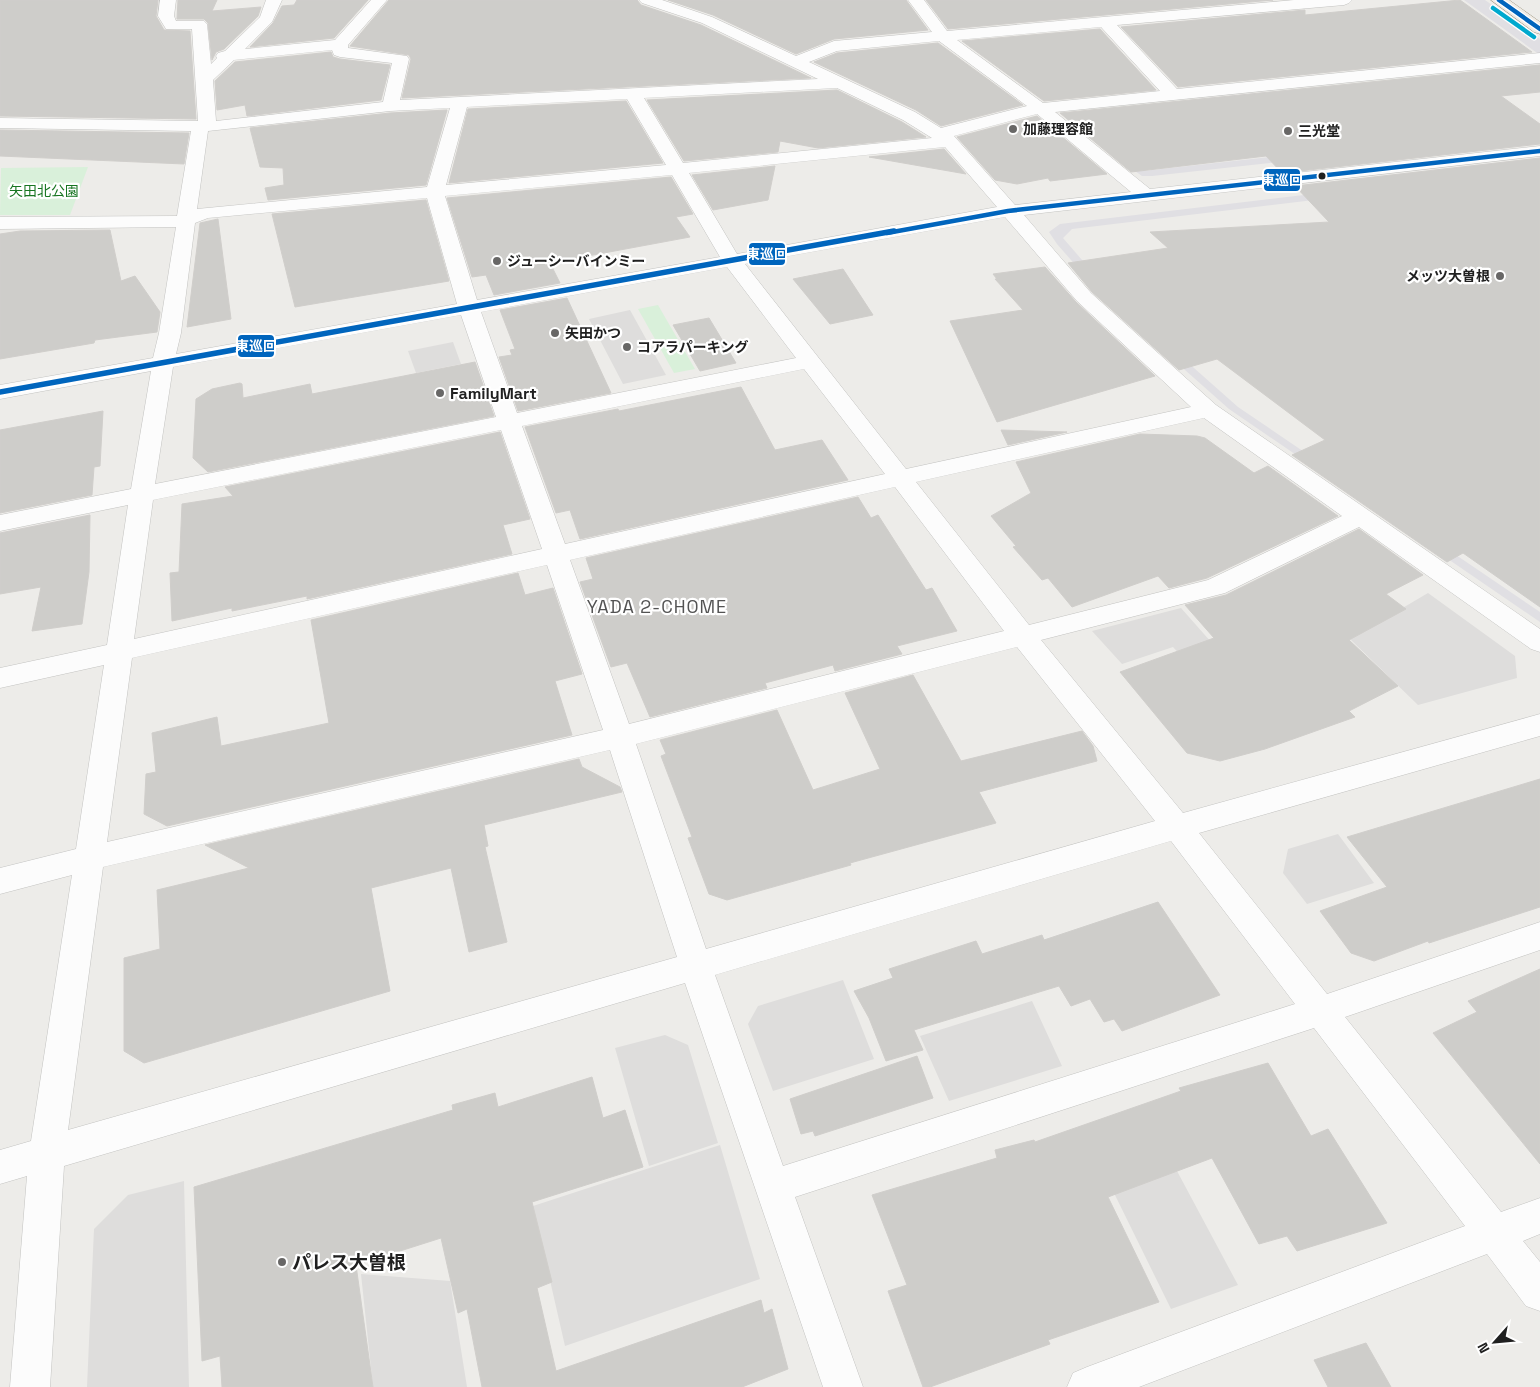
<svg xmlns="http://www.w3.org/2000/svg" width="1540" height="1387" viewBox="0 0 1540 1387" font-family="'Space Grotesk','Noto Sans JP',sans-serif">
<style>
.park{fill:#d9f0da}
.parking{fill:#dedddc}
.plaza{fill:#e0dfe3}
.building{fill:#cecdca;stroke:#d0cecb}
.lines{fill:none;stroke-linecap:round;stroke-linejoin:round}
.minor-casing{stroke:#c3c3c1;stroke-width:1}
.major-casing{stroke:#a19a88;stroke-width:1}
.minor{fill:#fcfcfc;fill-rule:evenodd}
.major{fill:#f0ece6;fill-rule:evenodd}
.bus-1-far1-casing{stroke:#fff;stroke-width:7}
.bus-1-casing{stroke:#fff;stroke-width:9}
.bus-2-casing{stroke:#fff;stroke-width:7}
.bus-1-far1{stroke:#0065bd;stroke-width:4.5}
.bus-1{stroke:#0065bd;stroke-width:5.5}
.bus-2{stroke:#00a9ce;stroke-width:4.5}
.poi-dot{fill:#686766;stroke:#fff;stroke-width:2}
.bus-dot{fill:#202020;stroke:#fff;stroke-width:2}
.labels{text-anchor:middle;stroke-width:4.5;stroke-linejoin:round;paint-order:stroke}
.far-poi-label{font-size:14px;font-weight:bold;fill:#202020;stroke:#fff;text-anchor:start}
.far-park-label{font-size:14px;fill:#177521;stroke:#fff}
.poi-label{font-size:16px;font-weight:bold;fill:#202020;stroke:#fff;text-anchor:start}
.neighbourhood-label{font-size:18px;letter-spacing:1px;fill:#535353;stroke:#fff}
.near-poi-label{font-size:19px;font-weight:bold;fill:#202020;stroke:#fff;text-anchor:start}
.line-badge{stroke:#fff;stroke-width:2}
.badge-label{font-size:14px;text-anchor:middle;font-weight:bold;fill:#fff}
</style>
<rect width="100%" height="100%" fill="#edece9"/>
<!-- park -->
<path class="park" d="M88,167L70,215H0L1,168Z
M658,305L695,369L674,373L638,309Z"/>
<!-- parking -->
<path class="parking" d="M630,310L666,375L623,384L589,319Z
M453,342L461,364L416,373L408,351Z
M1428,593L1515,656L1517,678L1418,705L1350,639Z
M1181,608L1227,660L1196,672L1173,647L1122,664L1092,631Z
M1338,834L1374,883L1307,904L1283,873L1288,849Z
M843,980L874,1059L773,1091L748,1024L758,1006Z
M1032,1001L1062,1066L949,1101L920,1036Z
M665,1035L688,1045L718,1143L649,1166L615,1048Z
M720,1145L760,1279L565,1346L533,1206Z
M1177,1171L1238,1285L1171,1309L1114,1193Z
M184,1181L189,1387H87L94,1229L128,1195Z
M361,1274L450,1281L467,1387H373Z"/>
<!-- plaza -->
<path class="plaza" d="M1464,0H1485L1540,39V55Z
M1540,127V133L1152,176H1142L1128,166L1143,171Z
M1540,167V173L1072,229L1063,238L1115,298L1238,407L1540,612V622L1229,409L1106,300L1057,244L1049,232L1060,224Z"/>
<!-- building -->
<path class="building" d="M0,0H158L156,16L164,30L190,31L196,119L0,116Z
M178,0H217L212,11L261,7L258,16L224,49L216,52L212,60L208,23L204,19H177Z
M297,0H368L334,38L250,47L273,23L282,6L294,5Z
M389,0H637L641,5L701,25L811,78L402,98L411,59L409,55L350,46Z
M668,0H906L928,30L834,39L796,54L713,15Z
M926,0H1273L948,29Z
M1460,0L1532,52L1178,87L1121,27L1305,10V15Z
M1100,29L1156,90L1044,101L962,41Z
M938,43L1023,105L941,126L916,110L814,62L837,53Z
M331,52L333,57L340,59L390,65L381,100L247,116L245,105L217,110L215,81L235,62Z
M1540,65V92L1501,96L1540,124V144L1282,173L1266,156L1131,172L1060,113Z
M837,90L902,122L926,137L818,148L780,141L778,152L684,161L647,100Z
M626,101L663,163L449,183L468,109Z
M447,110L426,185L268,200L265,188L284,185L283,168L260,167L250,128L390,113Z
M1037,116L1107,174L1050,181L1048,178L1017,184L995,180L957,137Z
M0,130L189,133L184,164L0,156Z
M944,149L966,174L869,157Z
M1540,158V607L1463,553L1447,562L1292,455L1325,440L1217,359L1179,370L1092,292L1068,263L1168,248L1150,232L1329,222L1295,186Z
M775,166L768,200L713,210L692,175Z
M671,177L693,214L676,217L690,237L550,263L560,283L494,295L486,275L472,277L447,198Z
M426,200L449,281L295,307L272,214Z
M218,219L231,319L187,327L200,223Z
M110,230L121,281L135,276L160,312L157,332L95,340L94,343L0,359V234L20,231Z
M1045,267L1076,302L1155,376L997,422L950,321L1023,310L995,279H997L993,274Z
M843,269L873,315L830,324L793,279Z
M567,298L611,393L518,411L499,357L512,355L510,350L515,349L500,310Z
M709,318L736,363L700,371L673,325Z
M475,362L494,416L208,472L193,458L196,399L212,389L240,383L242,384L243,398L310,384L312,394Z
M741,387L775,450L822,440L848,480L580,539L570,510L556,513L525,427L618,409L619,411Z
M103,411L100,466L94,467L92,495L0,513V430Z
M1001,430L1067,432L1008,445Z
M500,432L530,519L503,525L512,554L307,599V596L232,611V608L172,621L170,573L179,572L182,504L233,496L225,487Z
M1140,434L1197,436L1205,438L1254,473L1268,466L1338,516L1207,578L1169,588L1158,576L1072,607L1048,578L1042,580L1013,547L1016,546L991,516L1031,493L1016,462Z
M858,497L871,518L878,515L926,590L932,588L957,631L897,646L902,654L835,671L833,665L765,683L767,688L650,717L627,663L611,667L580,582L593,579L586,558Z
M90,515L89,572L82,624L32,631L41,587L0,594V533Z
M1359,529L1423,575L1386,594L1406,609L1349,640L1398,686L1349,711L1355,717L1265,749L1220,761L1187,753L1120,672L1214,638L1185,605L1226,595Z
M518,573L525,595L553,588L582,674L555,681L572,735L167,826L144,814L146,774L156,772L152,733L217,717L221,746L329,723L311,620Z
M913,675L961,761L1082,731L1093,746L1097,761L979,792L996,823L850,863L851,865L727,900L709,894L688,838L692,837L661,756L666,754L660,740L777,710L813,790L880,769L845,693Z
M579,759L582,767L620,787L622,792L484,825L488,846L485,847L507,942L469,952L451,868L371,888L390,991L144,1063L124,1051V958L160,949L157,890L249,868L205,845Z
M1540,779V907L1429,943L1428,941L1374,961L1351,953L1320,911L1387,887L1347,837Z
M1158,902L1220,995L1122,1031L1114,1019L1104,1022L1090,999L1071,1006L1059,986L914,1030L923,1050L886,1061L869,1018L854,991L893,978L889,969L976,941L982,954L1042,935L1044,940Z
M1540,969V1164L1433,1033L1477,1012L1468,1001Z
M917,1056L933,1098L815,1136L813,1131L801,1134L790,1099Z
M1268,1063L1311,1136L1328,1129L1387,1223L1297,1251L1287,1236L1259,1244L1212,1158L1108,1197L1159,1302L1048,1340L1050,1344L930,1387H923L888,1291L907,1285L872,1195L997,1158L995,1150L1034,1140L1035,1142L1181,1091L1179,1088Z
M592,1077L603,1118L625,1110L643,1167L532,1202L552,1282L537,1288L556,1371L761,1300L764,1313L772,1309L788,1369L742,1387H482L467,1309L458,1313L441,1238L356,1265L373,1387H222L220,1356L202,1361L194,1187L453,1110L452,1105L495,1093L498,1107Z
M1366,1343L1391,1387H1328L1314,1360Z"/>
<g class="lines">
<!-- minor casing -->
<g class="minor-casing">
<path id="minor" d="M160,0H176L174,16L176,21H204L207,24L211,64L217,58L216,56L218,53L225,51L260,17L266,0H282L272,22L245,49L335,40L371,0H387L348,45V48L407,56L409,59L400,100L818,79L702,23L642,3L639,0H662L712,17L796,56L834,41L932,32L908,0H924L947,31L1294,0H1352L1349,3L1344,5L1117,25L1177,89L1540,53V63L1055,112L1150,189L1540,146V156L1024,215L1091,293L1216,405L1540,629V652L1531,649L1359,527L1225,593L1041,640L1183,813L1540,714V736L1199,833L1327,994L1540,922V950L1345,1017L1501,1212L1540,1198V1234L1523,1241L1540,1262V1311L1526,1306L1487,1254L1139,1387H1067L1073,1373L1087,1367L1465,1226L1314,1028L795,1197L863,1387H823L685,983L64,1166L50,1387H10L27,1176L0,1184V1150L31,1141L72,875L0,894V868L76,849L104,665L0,688V668L107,645L128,505L0,531V515L131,489L151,371L0,399V385L153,358L159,333L176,227L0,229V217L177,216L191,131L0,128V118L198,121L192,29H166L158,16ZM1101,27L1160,91L1043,103L957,40ZM939,41L1027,106L941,128L915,112L809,62L837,51ZM332,50L334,55L340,57L392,63L383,102L216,121L213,80L234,60ZM837,88L903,120L932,138L683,163L644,98ZM627,99L666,165L446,185L467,107ZM450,108L427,187L197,209L208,131L390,111ZM1037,114L1131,192L1015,205L954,136ZM945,147L997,207L737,254L689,173ZM672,175L720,257L477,300L445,196ZM427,198L457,304L176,354L181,333L195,223L208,218ZM1005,217L1077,301L1191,407L906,469L745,264ZM727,267L796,358L517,413L481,312ZM461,315L496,417L155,484L173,367ZM804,369L885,474L565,544L522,426ZM1204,418L1342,516L1208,580L1029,625L916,482ZM501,430L542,549L134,639L153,500ZM895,487L1004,631L629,724L570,560ZM547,565L603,730L107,842L132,658ZM1017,647L1155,821L706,949L636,744ZM610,750L677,957L68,1130L103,867ZM1171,841L1295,1004L783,1166L715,975Z"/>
</g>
<!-- major casing -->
<g class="major-casing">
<path id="major" d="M1491,0H1509L1540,22V34L1534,32Z"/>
</g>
<!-- minor -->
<use href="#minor" class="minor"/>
<!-- major -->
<use href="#major" class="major"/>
<!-- bus-1-far1 casing -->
<g class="bus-1-far1-casing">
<path id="bus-1-far1" d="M1499,0L1540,29
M887,233L1008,211L1540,151"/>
</g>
<!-- bus-1 casing -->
<g class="bus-1-casing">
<path id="bus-1" d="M0,392L894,231"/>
</g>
<!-- bus-2 casing -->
<g class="bus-2-casing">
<path id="bus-2" d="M1493,8L1534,37"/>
</g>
<!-- bus-1-far1 -->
<use href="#bus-1-far1" class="bus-1-far1"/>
<!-- bus-1 -->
<use href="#bus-1" class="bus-1"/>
<!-- bus-2 -->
<use href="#bus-2" class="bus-2"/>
</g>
<!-- markers -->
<g class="poi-dot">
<circle cx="1013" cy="129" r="5"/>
<circle cx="1288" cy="131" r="5"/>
<circle cx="497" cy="261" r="5"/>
<circle cx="1500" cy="276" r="5"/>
<circle cx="555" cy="333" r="5"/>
<circle cx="627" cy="347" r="5"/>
<circle cx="440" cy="393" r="5"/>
<circle cx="282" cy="1262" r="5"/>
</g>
<circle class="bus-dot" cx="1322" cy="176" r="4.5"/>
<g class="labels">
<!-- far-poi labels -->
<g class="far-poi-label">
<text x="1023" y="134">加藤理容館</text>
<text x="1298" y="136">三光堂</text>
<text x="507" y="266">ジューシーバインミー</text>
<text x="1490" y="281" text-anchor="end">メッツ大曽根</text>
<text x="565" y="338">矢田かつ</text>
<text x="637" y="352">コアラパーキング</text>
</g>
<!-- far-park labels -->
<g class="far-park-label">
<text x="44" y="196">矢田北公園</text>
</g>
<!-- poi labels -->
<g class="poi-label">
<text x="450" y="399">FamilyMart</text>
</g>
<!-- neighbourhood labels -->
<g class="neighbourhood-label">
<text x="657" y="613">YADA 2-CHOME</text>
</g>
<!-- near-poi labels -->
<g class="near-poi-label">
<text x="292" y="1269">パレス大曽根</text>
</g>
</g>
<g class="line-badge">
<rect x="1263" y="168" width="38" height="24" rx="5" fill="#0065bd"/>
<rect x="748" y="242" width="38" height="24" rx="5" fill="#0065bd"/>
<rect x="237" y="334" width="38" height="24" rx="5" fill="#0065bd"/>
</g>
<g class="badge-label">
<text x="1282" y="185">東巡回</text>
<text x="767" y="259">東巡回</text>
<text x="256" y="351">東巡回</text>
</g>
<!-- north arrow -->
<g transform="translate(1495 1342) rotate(243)" stroke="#ffffff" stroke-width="4" paint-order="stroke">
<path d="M0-4L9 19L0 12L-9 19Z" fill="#202020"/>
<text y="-8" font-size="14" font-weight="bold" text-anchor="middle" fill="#202020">N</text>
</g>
</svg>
